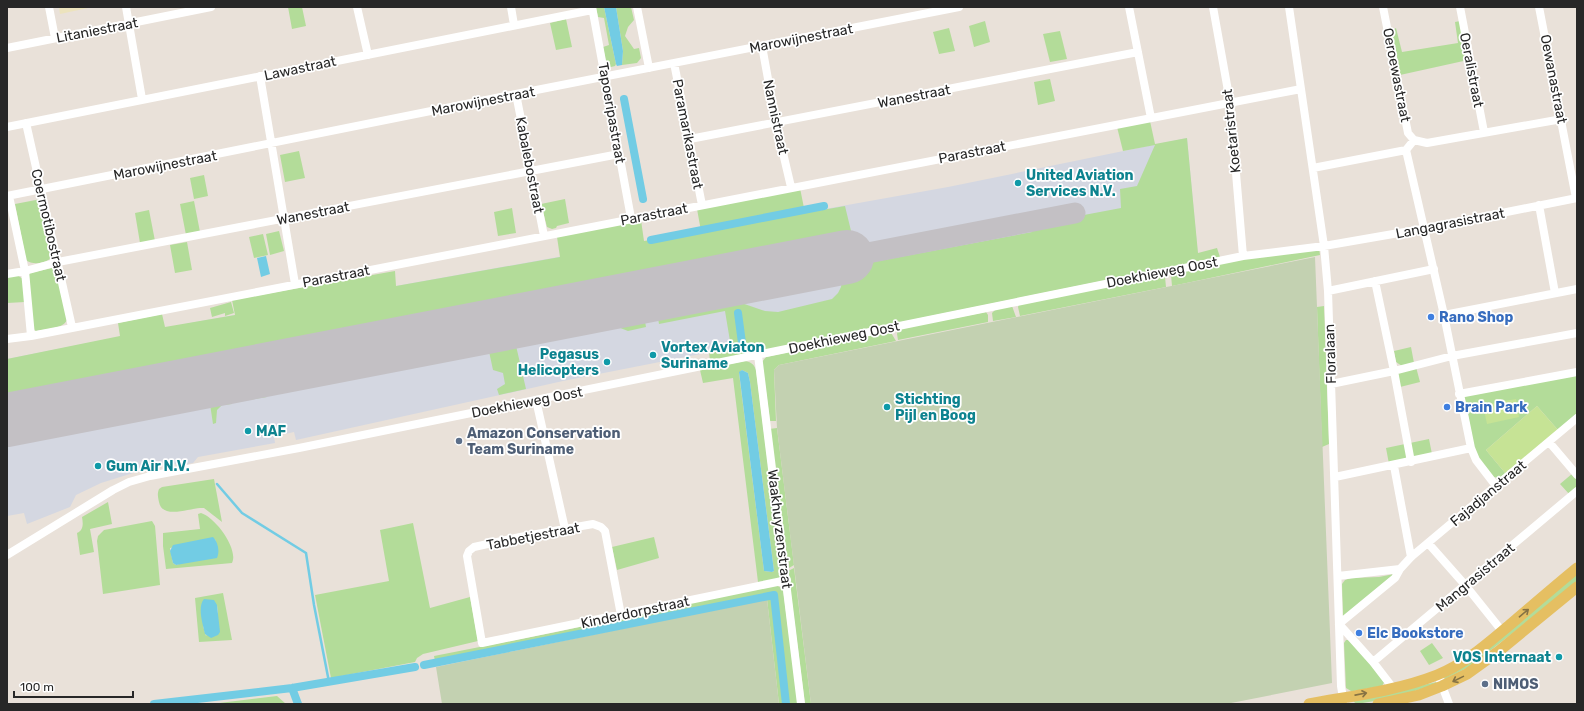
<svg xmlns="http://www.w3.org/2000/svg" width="1584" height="711" viewBox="0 0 1584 711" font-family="Rubik,sans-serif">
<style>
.airport{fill:#d4d7e1}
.green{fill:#b3dc99;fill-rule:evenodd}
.sand{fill:#ece3bd}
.cemetery{fill:#c3d1b1}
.pitch{fill:#c6e395}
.water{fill:#72cce4}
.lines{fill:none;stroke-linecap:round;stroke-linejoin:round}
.stream{stroke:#72cce4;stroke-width:2.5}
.canal{stroke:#72cce4;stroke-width:8}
.taxiway{stroke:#c3c0c4;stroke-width:21}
.runway{stroke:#c3c0c4;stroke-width:54}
.minor{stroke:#fff;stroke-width:8}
.major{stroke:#e5bf62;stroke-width:11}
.oneway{stroke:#867344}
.culture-dot{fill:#0f9aa8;stroke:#fff;stroke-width:1.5}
.shop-dot{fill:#3f7fe0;stroke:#fff;stroke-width:1.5}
.service-dot{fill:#5c6f8a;stroke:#fff;stroke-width:1.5}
.labels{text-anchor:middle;stroke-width:3.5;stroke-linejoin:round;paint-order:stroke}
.street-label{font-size:14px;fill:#272727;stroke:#fff}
.culture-label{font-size:14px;font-weight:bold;fill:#0d838f;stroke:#fff;text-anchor:start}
.shop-label{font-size:14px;font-weight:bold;fill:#366cbe;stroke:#fff;text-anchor:start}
.service-label{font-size:14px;font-weight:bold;fill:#4e5e75;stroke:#fff;text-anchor:start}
</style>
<rect width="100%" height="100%" fill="#e9e1d9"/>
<!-- airport -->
<path class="airport" d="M1187,138L1198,256L563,381L296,440L294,432L276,436H274L275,443L198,457L193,463L176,466V464L169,465L168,462L150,465L149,463L145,464L146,466L132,470L133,473L101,483L76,495L70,507L27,524L24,513L7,516V359L190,323L948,187Z"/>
<!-- green -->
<path class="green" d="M288,7H302L306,26L292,29Z
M596,7H604L616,64L615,66L607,68L603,47L609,45L604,18L598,17Z
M616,7H631L634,20L628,27L625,36L634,49L639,48L641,58L637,63L622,65L623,51Z
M566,19L572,47L556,50L550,23Z
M985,21L990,42L974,47L969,26Z
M1460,21L1468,60L1400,75L1391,31L1396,28L1402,52L1458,43L1455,22Z
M949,28L955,51L939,54L933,32Z
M1060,31L1067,59L1050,62L1043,34Z
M1050,79L1055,101L1038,105L1034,82Z
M1150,121L1155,144L1187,138L1198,253L1217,248L1220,257L710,361L709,352L731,347L725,311L659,324L656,307L721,296L765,311L778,312L832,299L838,293L841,287L843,270L857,265L1032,232L1031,225L1121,208L1120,189L1137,186L1155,145L1123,151L1117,127Z
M299,151L305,178L285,182L280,155Z
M204,175L208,196L194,199L190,178Z
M800,188L805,213L845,206L852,235L98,381L7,397V359L120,336L118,323L162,314L165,327L235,315L232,300L395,271L396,286L560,257L557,237L641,220L644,241L701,231L697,209Z
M41,199L52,257C47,263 33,266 26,260L15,204Z
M565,199L569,223L557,226L556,228L552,229L547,227L541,204Z
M194,201L200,232L186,235L180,204Z
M512,208L516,233L498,236L494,212Z
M149,210L155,241L140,243L135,213Z
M279,231L284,251L270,255L266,234Z
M263,234L268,255L254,258L249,237Z
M187,242L192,270L175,273L170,245Z
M1304,247L1319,248L1320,255L1172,286L1171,275L1172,273Z
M52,268L57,270L67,320C63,329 45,329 36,331L32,328L29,275L30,273Z
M17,275L23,279L25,302L7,303V277Z
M1163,275L1165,277L1166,287L1020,316L1018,307L1019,304Z
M231,302L234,313L225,316V313L212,317L210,308Z
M1012,306L1016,317L993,321L992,313L996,309Z
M1324,306L1329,444L1322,447L1317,307Z
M643,310L646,327L628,331L610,324L606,316Z
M986,312L988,315V322L898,340L897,334L898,329Z
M890,331L896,341L779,365L774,370L776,421H770L762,362L766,357Z
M514,337L526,389L499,395L497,389L505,384L503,373L493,370L487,342Z
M1411,347L1414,363L1402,366L1396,362L1394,351Z
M745,361C751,362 754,364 756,370L782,574L781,577L775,580L758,582L733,378L703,383L700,370ZM742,370L748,373L750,382L774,571L772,572L764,571L739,373Z
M1416,367L1420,382L1400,387L1398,373Z
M1577,374V413L1558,430L1537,406L1486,450L1506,474L1500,478L1493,477L1483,465L1475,452L1464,395Z
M265,384L267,397L241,401L239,388Z
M230,392L232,404L222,405L217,410L216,423L213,424L210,404L216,394Z
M777,428L794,565L789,568V562H787L769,429Z
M1429,439L1432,454L1416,458L1413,456L1410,443Z
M1405,444L1408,459L1389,464L1386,448Z
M1573,473L1577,478V489L1570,495L1560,484Z
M214,479L222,522L204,508H200C188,509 162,519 159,502C158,497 157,494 159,489L162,487Z
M108,502L112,524L90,529L94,552L80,555L77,533C84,530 83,523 82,517Z
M201,513C215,517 239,549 232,563L166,569L163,546V533L200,529L198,514ZM215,539L218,551L176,565L173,563L170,548Z
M152,521L155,526L160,585L103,594L97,541L98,536L104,530Z
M413,523L430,608L470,597L478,641L423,654L417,658L415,662L331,678L315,595L389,581L380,530Z
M654,537L659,558L617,570L612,547Z
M794,568L811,704H805L788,571Z
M1577,573V581L1531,619L1469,667L1445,679L1444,677Z
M1394,574L1343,617L1342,584L1345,580L1351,578L1379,577Z
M776,585L783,589L798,704H779L767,599L436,666L434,656L556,632Z
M223,593L232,640L199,642L195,598ZM217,605L218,613L206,636L203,626Z
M1346,640H1349L1385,681L1382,686L1354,691H1351L1346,688L1344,643Z
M1432,643L1443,658L1429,665L1420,651Z
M1437,682V684L1392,698L1357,704L1354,702L1353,700Z
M277,696L286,704H211Z"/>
<!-- sand -->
<path class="sand" d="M59,7H88V8L60,14Z"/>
<!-- cemetery -->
<path class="cemetery" d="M1315,257L1332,683L1226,704H811L777,428L774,370L779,365Z
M767,599L779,704H442L436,667Z"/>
<!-- pitch -->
<path class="pitch" d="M1516,399L1519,417L1487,424L1483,405Z
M1537,406L1558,430L1506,474L1486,450Z"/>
<!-- water -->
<path class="water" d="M604,7H616L623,51L622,65L617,66L616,64Z
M266,256L270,274L261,277L257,258Z
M742,370L748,373L750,382L774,571L772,572L764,571L739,372Z
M213,537C218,542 220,551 217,558L176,565L173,563L170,551L173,545Z
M204,599L214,600L217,605L220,632L218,635L211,638L205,634C203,625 197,607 204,599Z"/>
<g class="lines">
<!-- stream -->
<path class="stream" d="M217,484L242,513L306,553L314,605L329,682"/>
<!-- canal -->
<path class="canal" d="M624,99L643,199
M651,240L824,206
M738,313L742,343
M424,665L774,595L786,704
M292,688L298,704
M154,704L292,688L415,667"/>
<!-- taxiway -->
<path class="taxiway" d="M847,257L1075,213"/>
<!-- runway -->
<path class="runway" d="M7,420L847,257"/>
<!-- minor -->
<path class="minor" d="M49,7L55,38
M126,7L142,99
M357,7L368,55
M511,7L514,25
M592,7L631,218
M637,7L649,68
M1129,7L1151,118
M1213,7L1230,102L1243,256
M1289,7L1324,246L1328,291L1341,686L1344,704
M1383,7L1408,133L1414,140L1427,143L1562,119
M1460,7L1484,132
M1539,7L1576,198
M762,46L776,123L791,187
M7,48L211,7
M674,63L702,205
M260,76L295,284
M516,94L544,236
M26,123L72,327
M7,127L592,10
M690,139L1138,52
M1414,140L1406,150L1444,315L1471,448L1476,460L1496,486
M1313,168L1406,150
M7,196L516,94L959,7
M9,196L25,271L31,336
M1539,205L1555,293
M7,274L25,271L58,262L619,154
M1375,281L1394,371L1411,462
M1328,291L1434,269
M1444,315L1577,289
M7,339L31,336L1301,89
M758,355L801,704
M1331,384L1394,371L1452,356L1577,333
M1459,394L1577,372
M536,400L565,529
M1549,442L1577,475
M1394,466L1411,557
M1335,477L1471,448
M1428,543L1466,586L1502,631
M7,555L113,490L129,482L150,476L299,448L1243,256L1324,246L1422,229L1577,198
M1338,576L1400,569L1411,557L1577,418
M621,615L605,531L601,527L593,524L520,537L474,547L469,551L467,556L482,643L787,580
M1373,662L1577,491
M1438,675L1449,704
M1393,688L1373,662L1339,624L1395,578L1400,569"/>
<!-- major -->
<path class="major" d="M1309,704C1351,696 1396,691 1437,675C1465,664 1488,643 1512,623C1533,605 1555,586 1577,568
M1378,704L1419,695L1442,686L1467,674L1499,651L1577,587"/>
</g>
<!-- one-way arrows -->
<defs><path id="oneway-shaft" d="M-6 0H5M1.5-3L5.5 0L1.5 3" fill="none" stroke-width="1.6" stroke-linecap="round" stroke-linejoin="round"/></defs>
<g class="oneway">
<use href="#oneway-shaft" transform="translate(1524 613) rotate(-40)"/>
<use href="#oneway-shaft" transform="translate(1458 679) rotate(154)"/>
<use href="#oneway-shaft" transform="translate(1361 694) rotate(-11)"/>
</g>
<!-- markers -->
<g class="culture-dot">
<circle cx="1018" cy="183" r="4"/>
<circle cx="653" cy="355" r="4"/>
<circle cx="607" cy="362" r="4"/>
<circle cx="887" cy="407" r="4"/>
<circle cx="248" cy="431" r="4"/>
<circle cx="98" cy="466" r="4"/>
<circle cx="1559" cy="657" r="4"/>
</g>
<g class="shop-dot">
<circle cx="1431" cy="317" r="4"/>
<circle cx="1447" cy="407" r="4"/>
<circle cx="1359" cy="633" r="4"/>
</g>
<g class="service-dot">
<circle cx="459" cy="441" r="4"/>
<circle cx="1485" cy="684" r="4"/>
</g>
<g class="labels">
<!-- street labels -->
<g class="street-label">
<text transform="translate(97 30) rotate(-11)" y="5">Litaniestraat</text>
<text transform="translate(801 38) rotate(-11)" y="5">Marowijnestraat</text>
<text transform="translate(300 68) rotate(-12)" y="5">Lawastraat</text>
<text transform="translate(1472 70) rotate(79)" y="5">Oeralistraat</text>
<text transform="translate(1397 75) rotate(79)" y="5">Oeroewastraat</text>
<text transform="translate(1554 79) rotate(79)" y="5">Oewanastraat</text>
<text transform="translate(914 96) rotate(-11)" y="5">Wanestraat</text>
<text transform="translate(483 101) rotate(-11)" y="5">Marowijnestraat</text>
<text transform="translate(612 113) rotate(80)" y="5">Tapoeripastraat</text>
<text transform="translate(776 117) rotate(78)" y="5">Nannistraat</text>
<text transform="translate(1231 131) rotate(-96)" y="5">Koetaristraat</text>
<text transform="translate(688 134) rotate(79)" y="5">Paramarikastraat</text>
<text transform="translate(972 152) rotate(-11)" y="5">Parastraat</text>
<text transform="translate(165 165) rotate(-11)" y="5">Marowijnestraat</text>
<text transform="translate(530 165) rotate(79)" y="5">Kabalebostraat</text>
<text transform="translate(313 213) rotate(-11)" y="5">Wanestraat</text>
<text transform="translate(654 214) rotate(-11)" y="5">Parastraat</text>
<text transform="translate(1450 223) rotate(-11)" y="5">Langagrasistraat</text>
<text transform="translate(49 225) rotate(77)" y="5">Coermotibostraat</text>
<text transform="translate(1162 272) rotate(-11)" y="5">Doekhieweg Oost</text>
<text transform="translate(336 276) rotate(-11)" y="5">Parastraat</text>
<text transform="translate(844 337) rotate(-12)" y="5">Doekhieweg Oost</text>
<text transform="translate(1330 354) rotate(-92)" y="5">Floralaan</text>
<text transform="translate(527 402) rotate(-11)" y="5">Doekhieweg Oost</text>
<text transform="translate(1488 493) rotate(-40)" y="5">Fajadjanstraat</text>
<text transform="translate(780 529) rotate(83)" y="5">Waakhuyzenstraat</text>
<text transform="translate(533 536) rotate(-11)" y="5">Tabbetjestraat</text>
<text transform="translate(1475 577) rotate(-40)" y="5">Mangrasistraat</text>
<text transform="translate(635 612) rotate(-12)" y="5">Kinderdorpstraat</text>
</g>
<!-- culture labels -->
<g class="culture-label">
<text x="1026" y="180">United Aviation<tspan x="1026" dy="16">Services N.V.</tspan></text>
<text x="661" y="352">Vortex Aviaton<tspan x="661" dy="16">Suriname</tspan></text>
<text x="599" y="359" text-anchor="end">Pegasus<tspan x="599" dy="16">Helicopters</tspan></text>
<text x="895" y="404">Stichting<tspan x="895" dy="16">Pijl en Boog</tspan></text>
<text x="256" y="436">MAF</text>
<text x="106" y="471">Gum Air N.V.</text>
<text x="1551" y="662" text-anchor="end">VOS Internaat</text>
</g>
<!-- shop labels -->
<g class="shop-label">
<text x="1439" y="322">Rano Shop</text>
<text x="1455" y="412">Brain Park</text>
<text x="1367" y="638">Elc Bookstore</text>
</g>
<!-- service labels -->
<g class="service-label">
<text x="467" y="438">Amazon Conservation<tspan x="467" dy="16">Team Suriname</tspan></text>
<text x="1493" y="689">NIMOS</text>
</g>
</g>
<!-- border -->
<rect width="1584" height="711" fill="none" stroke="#272727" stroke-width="16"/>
<!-- scale -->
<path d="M14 691v6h119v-6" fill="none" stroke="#272727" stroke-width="2"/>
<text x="20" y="691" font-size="12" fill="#272727" stroke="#ffffff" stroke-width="3" paint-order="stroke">100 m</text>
</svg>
